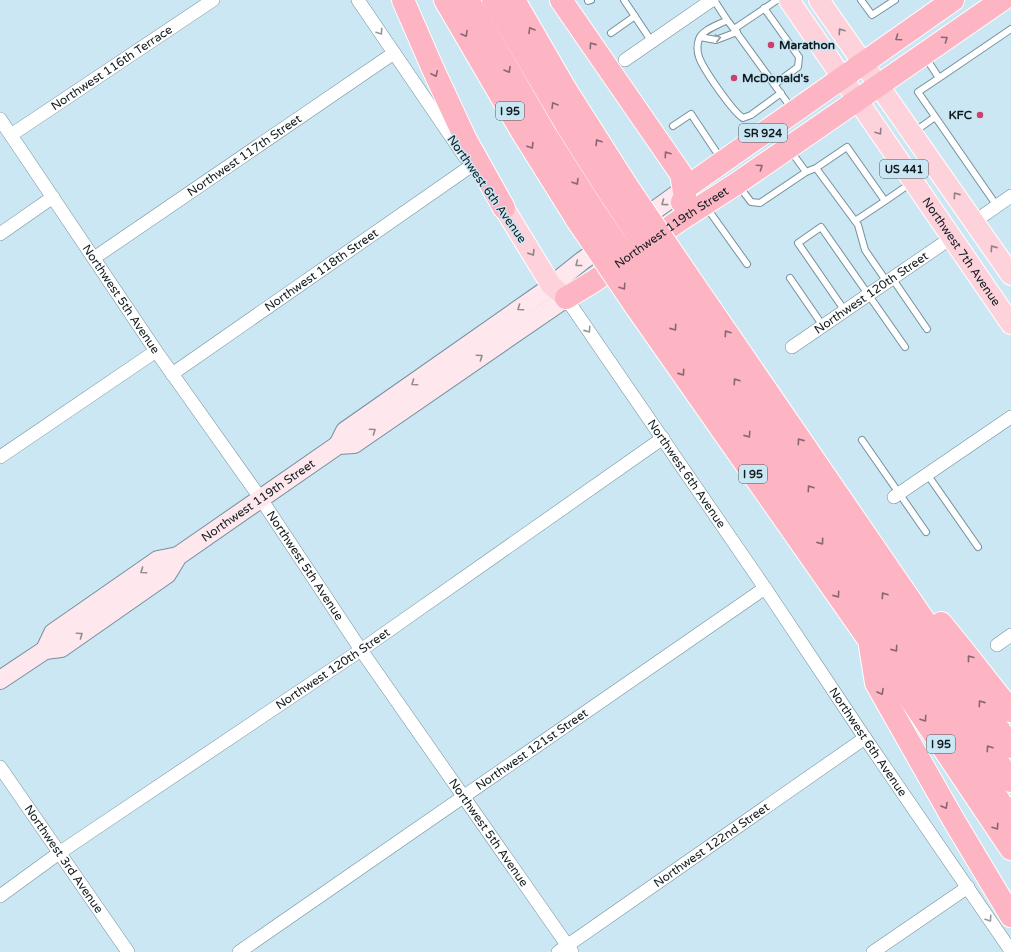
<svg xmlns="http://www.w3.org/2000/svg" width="1011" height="952" viewBox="0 0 1011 952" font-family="'Varela Round',sans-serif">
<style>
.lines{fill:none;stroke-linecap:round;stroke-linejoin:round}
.lane-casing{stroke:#75909c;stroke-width:8}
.street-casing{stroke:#75909c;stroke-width:14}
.secondary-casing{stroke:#75909c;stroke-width:20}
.primary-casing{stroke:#fff;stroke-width:22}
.highway-casing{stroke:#fff;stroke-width:24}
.lane{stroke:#fff;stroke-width:6}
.street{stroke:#fff;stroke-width:13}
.secondary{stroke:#fee8ed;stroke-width:18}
.primary{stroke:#fed2db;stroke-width:20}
.highway{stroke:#fdb4c3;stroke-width:22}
.highway-bridge-casing{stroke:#fff;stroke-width:24;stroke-linecap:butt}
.highway-bridge{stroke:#fdb4c3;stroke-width:22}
.oneway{stroke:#876872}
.oneway2{stroke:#938087}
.oneway3{stroke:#94999b}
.oneway4{stroke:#938c91}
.poi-dot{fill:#cd3f6d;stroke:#cae7f3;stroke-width:1.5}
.labels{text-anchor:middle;stroke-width:3;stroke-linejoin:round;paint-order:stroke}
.shield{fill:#cae7f3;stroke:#48595f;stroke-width:1}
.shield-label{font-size:11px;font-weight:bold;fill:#111c20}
.poi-label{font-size:12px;font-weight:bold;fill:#111c20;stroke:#cae7f3;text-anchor:start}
.street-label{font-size:12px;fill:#111c20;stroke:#cae7f3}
</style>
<rect width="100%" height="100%" fill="#cae7f3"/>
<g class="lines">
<!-- lane casing -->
<g class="lane-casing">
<path id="lane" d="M624,0L652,42
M714,0L727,20L734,29L792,109
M861,0L872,15L895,0
M588,1L591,0
M764,8L799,57L798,67L775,84
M727,20C719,25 703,29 699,39C697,44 697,52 699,57C703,69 733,112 743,118L751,115L781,93
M734,29L777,0
M611,33L635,16
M700,37L716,40L737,32
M926,58L939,78L1011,29
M939,78L918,92L997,206
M673,126L691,114L721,159
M914,132L935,117
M790,150L806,172L816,168L847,147L885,201L911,183
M816,168L858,225L865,250L887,282
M739,186L751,202L760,203L806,172
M707,208L747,264
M855,221L885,201
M790,278L823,326
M892,278L927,329
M845,311L798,243L821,227L905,347
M862,440L926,532
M927,474L978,547"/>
</g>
<!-- street casing -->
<g class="street-casing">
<g id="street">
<path d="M358,0L465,157"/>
<path d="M625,60L712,0"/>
<path id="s1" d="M0,119L156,351L261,499L361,650L572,952"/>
<path id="s2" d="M11,135L213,0"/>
<path d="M974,222L1011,196"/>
<path d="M0,234L53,197"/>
<path id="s3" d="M94,258L394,53"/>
<path id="s4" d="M566,298L765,588L865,738L1011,951"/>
<path id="s5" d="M792,347L951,238"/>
<path id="s6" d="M172,374L471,166"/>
<path d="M0,457L156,351"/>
<path d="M894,497L1011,417"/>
<path d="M997,645L1011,635"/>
<path id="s7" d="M0,767L128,952"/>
<path id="s8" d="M0,896L59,853L361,650L663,438"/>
<path id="s9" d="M239,952L765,588"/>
<path id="s10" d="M558,952L865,738"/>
<path d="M873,952L968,887"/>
</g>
</g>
<!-- secondary casing -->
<g class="secondary-casing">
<g id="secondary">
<path d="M637,223L684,189"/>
<path d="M338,445L345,431L542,293L582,261L609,242"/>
<path id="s11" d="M45,650L61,648L167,574L178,556L338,445L354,444L566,298"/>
<path d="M0,680L45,650L53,633L158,560L178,556"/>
</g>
</g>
<!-- primary casing -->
<g class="primary-casing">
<g id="primary">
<path id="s12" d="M789,0L1011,324"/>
<path d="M819,0L1011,275"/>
<path d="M504,208L551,285L566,298"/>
</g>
</g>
<!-- highway casing -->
<g class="highway-casing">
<g id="highway">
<path d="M403,0L433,69L465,138L504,208"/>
<path d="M445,0L522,132L577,220"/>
<path d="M468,0L546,135L593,209"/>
<path d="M493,0L567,126L612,197"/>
<path d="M514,0L566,90L627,186"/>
<path d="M561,0L681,174L685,197L682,202"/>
<path d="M684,189L953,0"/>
<path d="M686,273L1011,747"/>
<path d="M670,284L1011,781"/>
<path d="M652,296L1011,818"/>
<path id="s13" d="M566,298L594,281L680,220L736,184L1002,0"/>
<path d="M636,307L913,703L1011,849"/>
<path d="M941,623L963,650L1011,711"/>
<path d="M870,646L876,683L953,819L1011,916"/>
</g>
</g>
<!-- lane -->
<use href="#lane" class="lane"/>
<!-- street -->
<use href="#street" class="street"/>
<!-- secondary -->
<use href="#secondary" class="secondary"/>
<!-- primary -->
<use href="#primary" class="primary"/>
<!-- highway -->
<use href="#highway" class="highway"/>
<!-- highway-bridge casing -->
<g class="highway-bridge-casing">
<path id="highway-bridge" d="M627,186L686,273
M612,197L670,284
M593,209L652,296
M577,220L636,307"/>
</g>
<!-- highway-bridge -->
<use href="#highway-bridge" class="highway-bridge"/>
</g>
<!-- one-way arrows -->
<defs><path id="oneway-chevron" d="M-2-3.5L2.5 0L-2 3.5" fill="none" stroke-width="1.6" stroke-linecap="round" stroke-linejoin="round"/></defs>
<g class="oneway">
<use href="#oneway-chevron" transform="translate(531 30) rotate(-120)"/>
<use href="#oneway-chevron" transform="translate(465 34) rotate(60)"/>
<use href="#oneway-chevron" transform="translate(898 38) rotate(145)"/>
<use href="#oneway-chevron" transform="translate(945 39) rotate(-35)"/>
<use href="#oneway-chevron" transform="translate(592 45) rotate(-125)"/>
<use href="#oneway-chevron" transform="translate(508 70) rotate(60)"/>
<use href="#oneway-chevron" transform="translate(435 74) rotate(65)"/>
<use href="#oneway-chevron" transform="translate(554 105) rotate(-121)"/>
<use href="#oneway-chevron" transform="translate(598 142) rotate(-122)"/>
<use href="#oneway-chevron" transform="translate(531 146) rotate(58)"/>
<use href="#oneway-chevron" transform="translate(667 154) rotate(-124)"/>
<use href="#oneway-chevron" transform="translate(760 167) rotate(-35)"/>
<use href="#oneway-chevron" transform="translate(576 182) rotate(58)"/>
<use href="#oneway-chevron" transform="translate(623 287) rotate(56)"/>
<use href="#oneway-chevron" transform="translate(674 328) rotate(55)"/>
<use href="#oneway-chevron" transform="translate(727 333) rotate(-124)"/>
<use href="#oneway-chevron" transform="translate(682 373) rotate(55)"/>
<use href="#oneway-chevron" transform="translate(736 381) rotate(-124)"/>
<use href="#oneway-chevron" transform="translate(748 435) rotate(55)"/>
<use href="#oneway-chevron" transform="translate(800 441) rotate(-125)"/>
<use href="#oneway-chevron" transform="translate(810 488) rotate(-124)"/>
<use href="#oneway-chevron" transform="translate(821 542) rotate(55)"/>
<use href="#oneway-chevron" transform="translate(837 595) rotate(55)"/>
<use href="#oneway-chevron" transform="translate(884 595) rotate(-124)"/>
<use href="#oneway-chevron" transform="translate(895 649) rotate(55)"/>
<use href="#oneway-chevron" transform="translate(970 658) rotate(-128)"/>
<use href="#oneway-chevron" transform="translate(881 692) rotate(61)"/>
<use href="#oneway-chevron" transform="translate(981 703) rotate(-125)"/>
<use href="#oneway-chevron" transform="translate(924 719) rotate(56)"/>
<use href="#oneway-chevron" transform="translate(989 748) rotate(-124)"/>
<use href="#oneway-chevron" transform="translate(945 806) rotate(61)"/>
<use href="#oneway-chevron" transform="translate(996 827) rotate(56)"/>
</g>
<g class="oneway2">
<use href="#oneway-chevron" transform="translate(841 31) rotate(-124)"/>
<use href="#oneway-chevron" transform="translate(879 132) rotate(56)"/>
<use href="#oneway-chevron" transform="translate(956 195) rotate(-125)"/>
<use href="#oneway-chevron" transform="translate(993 248) rotate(-125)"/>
<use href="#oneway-chevron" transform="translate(532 253) rotate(58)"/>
</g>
<g class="oneway3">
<use href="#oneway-chevron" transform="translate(380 32) rotate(56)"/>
<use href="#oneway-chevron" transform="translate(718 38) rotate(-13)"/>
<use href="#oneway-chevron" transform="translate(588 330) rotate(55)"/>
<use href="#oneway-chevron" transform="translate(989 919) rotate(56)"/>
</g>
<g class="oneway4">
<use href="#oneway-chevron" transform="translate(664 203) rotate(144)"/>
<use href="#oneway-chevron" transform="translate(578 264) rotate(142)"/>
<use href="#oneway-chevron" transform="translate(520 308) rotate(145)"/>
<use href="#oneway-chevron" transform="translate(480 357) rotate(-35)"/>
<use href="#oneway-chevron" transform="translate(414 383) rotate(145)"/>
<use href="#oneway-chevron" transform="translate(373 431) rotate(-35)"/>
<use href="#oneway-chevron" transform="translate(143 571) rotate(145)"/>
<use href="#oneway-chevron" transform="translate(80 635) rotate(-35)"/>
</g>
<!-- markers -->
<g class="poi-dot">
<circle cx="771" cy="45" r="4"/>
<circle cx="734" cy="78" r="4"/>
<circle cx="980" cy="115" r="4"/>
</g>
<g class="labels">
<!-- shield labels -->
<g class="shield">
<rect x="496" y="102" width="28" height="18" rx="3"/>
<rect x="739" y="124" width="48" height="18" rx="3"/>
<rect x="880" y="160" width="48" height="18" rx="3"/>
<rect x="739" y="465" width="28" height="18" rx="3"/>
<rect x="927" y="735" width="28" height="18" rx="3"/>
</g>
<g class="shield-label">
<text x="510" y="115">I 95</text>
<text x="763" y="137">SR 924</text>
<text x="904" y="173">US 441</text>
<text x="753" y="478">I 95</text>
<text x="941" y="748">I 95</text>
</g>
<!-- poi labels -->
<g class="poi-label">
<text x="779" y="49">Marathon</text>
<text x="742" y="82">McDonald's</text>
<text x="972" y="119" text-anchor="end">KFC</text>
</g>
<!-- street labels -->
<g class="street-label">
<text dy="4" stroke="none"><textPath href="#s2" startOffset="121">Northwest 116th Terrace</textPath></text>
<text dy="4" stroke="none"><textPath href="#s3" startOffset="182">Northwest 117th Street</textPath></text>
<text transform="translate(487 189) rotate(55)" y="4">Northwest 6th Avenue</text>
<text dy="4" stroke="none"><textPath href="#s13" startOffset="127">Northwest 119th Street</textPath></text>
<text dy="4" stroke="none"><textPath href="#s12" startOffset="305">Northwest 7th Avenue</textPath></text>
<text dy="4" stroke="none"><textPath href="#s6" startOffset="182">Northwest 118th Street</textPath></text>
<text dy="4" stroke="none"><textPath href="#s5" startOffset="96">Northwest 120th Street</textPath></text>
<text dy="4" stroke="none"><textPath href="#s1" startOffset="217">Northwest 5th Avenue</textPath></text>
<text dy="4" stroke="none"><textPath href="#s4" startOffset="213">Northwest 6th Avenue</textPath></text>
<text dy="4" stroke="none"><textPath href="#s11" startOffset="264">Northwest 119th Street</textPath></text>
<text dy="4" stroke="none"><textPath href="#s1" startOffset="541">Northwest 5th Avenue</textPath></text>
<text dy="4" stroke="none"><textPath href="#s8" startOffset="403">Northwest 120th Street</textPath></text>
<text dy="4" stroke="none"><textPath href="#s4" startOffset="537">Northwest 6th Avenue</textPath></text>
<text dy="4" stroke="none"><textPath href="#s9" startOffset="356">Northwest 121st Street</textPath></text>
<text dy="4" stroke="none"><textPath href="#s1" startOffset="865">Northwest 5th Avenue</textPath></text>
<text dy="4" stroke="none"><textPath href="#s10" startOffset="187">Northwest 122nd Street</textPath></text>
<text dy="4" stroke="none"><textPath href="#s7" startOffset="112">Northwest 3rd Avenue</textPath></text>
</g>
</g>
</svg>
